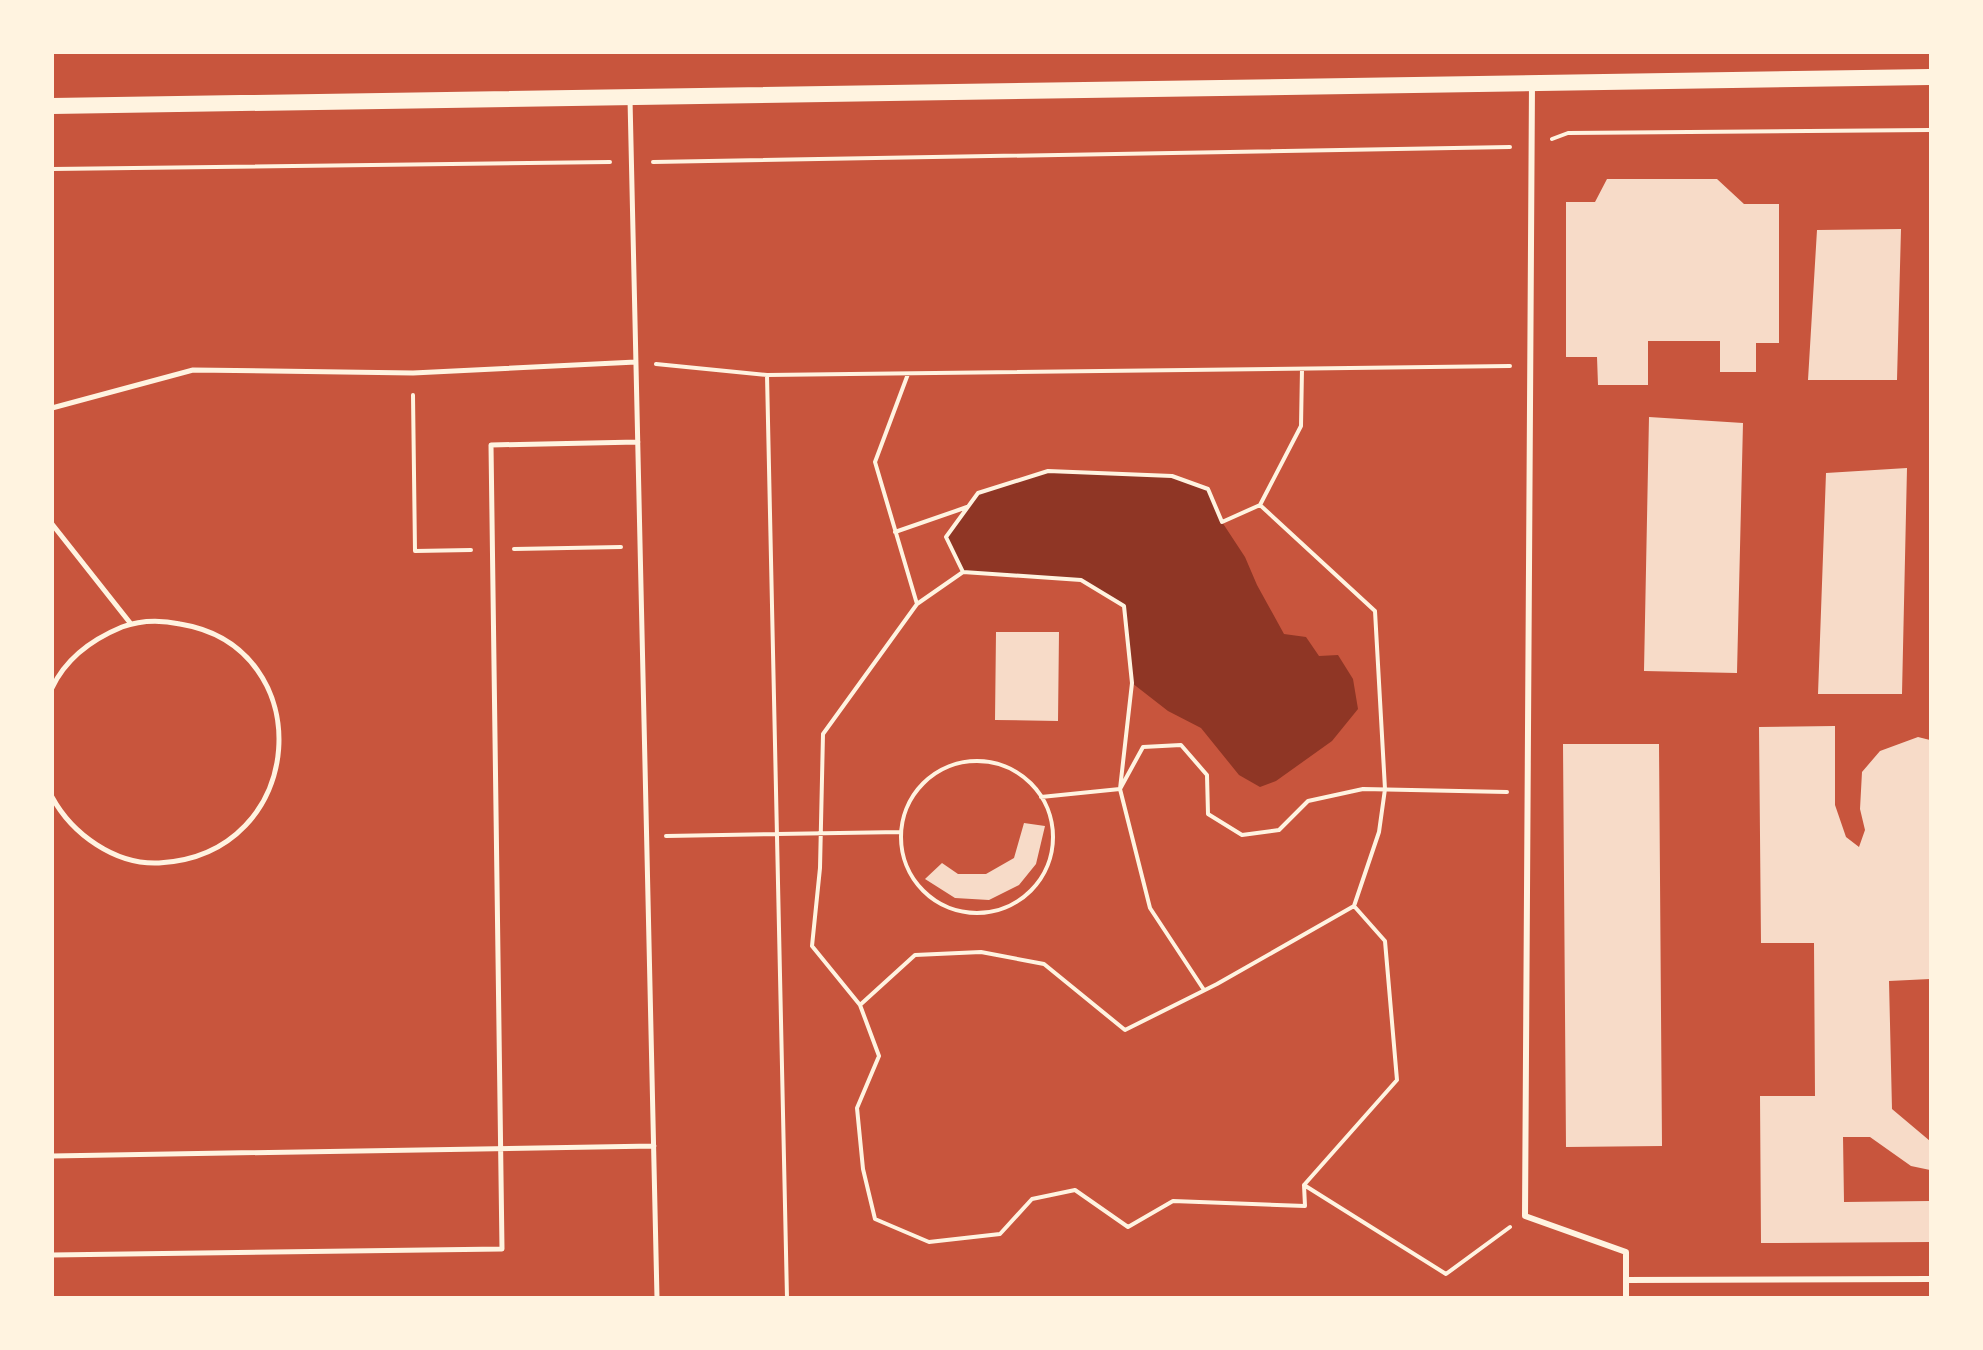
<svg xmlns="http://www.w3.org/2000/svg" width="1983" height="1350" viewBox="0 0 1983 1350" font-family="Ubuntu,sans-serif">
<style>
.water{fill:#8f3625}
.building{fill:#f7dbc8}
.lines{fill:none;stroke-linecap:round;stroke-linejoin:round}
.path{stroke:#fff3e0;stroke-width:4}
.pedestrian{stroke:#fff3e0;stroke-width:5}
.minor{stroke:#fff3e0;stroke-width:6}
.trunk{stroke:#fff3e0;stroke-width:16}
</style>
<rect width="100%" height="100%" fill="#c8553d"/>
<!-- water -->
<path class="water" d="M1048,471L1172,476L1208,489L1222,522L1245,557L1257,585L1284,634L1306,637L1319,656L1338,655L1353,679L1358,709L1332,741L1276,781L1260,787L1239,775L1201,728L1168,711L1132,683L1124,606L1081,580L963,572L946,537L978,493Z"/>
<!-- building -->
<path class="building" d="M1607,179H1717L1744,204H1779V343H1756V372H1720V341H1648V385H1598L1597,357H1566V202H1595Z
M1901,229L1897,380H1808L1817,230Z
M1649,417L1743,423L1737,673L1644,671Z
M1907,468L1902,694H1818L1826,473Z
M996,632H1059L1058,721L995,720Z
M1835,726V805L1846,837L1859,847L1865,830L1860,809L1862,772L1880,751L1918,737L1930,740V979L1889,981L1892,1109L1930,1141V1170L1911,1166L1870,1137H1843L1844,1202L1930,1201V1242L1761,1243L1760,1096H1815L1814,943H1761L1759,727Z
M1563,744H1659L1662,1146L1566,1147Z
M1024,823L1045,826L1036,864L1019,885L989,900L955,898L925,879L942,863L958,874H986L1014,858Z"/>
<g class="lines">
<!-- path -->
<path class="path" d="M1552,139L1568,133L1930,130
M653,162L1510,147
M52,169L610,162
M656,364L767,375L787,1298
M908,374L875,462L917,604L823,734L820,868L812,946L860,1005L879,1056L857,1108L863,1169L875,1219L929,1242L1000,1234L1032,1199L1075,1190L1128,1227L1173,1201L1305,1206L1304,1185L1446,1274L1510,1227
M767,375L1510,366
M413,395L415,551L471,550
M895,532L967,507
M514,549L621,547
M917,604L963,572
M901 837a76 76 0 1 1 152 0a76 76 0 1 1-152 0Z
M1041,797L1120,789L1143,747L1181,745L1207,775L1208,814L1242,835L1279,830L1308,801L1363,789L1507,792
M666,836L901,832
M1204,990L1150,908L1120,789L1132,683L1124,606L1081,580L963,572L946,537L978,493L1048,471L1172,476L1208,489L1222,522L1260,505
M860,1005L915,955L981,952L1044,964L1125,1030L1217,984L1354,906L1379,832L1385,789L1375,611L1260,505L1301,426L1302,369
M1304,1185L1397,1080L1385,941L1354,906"/>
<!-- pedestrian -->
<path class="pedestrian" d="M630,99L657,1298
M52,408L193,370L413,373L636,362
M52,524L131,624
M52,688C66,658 93,639 122,627C141,620 161,620 180,624C321,647 309,855 159,863C115,865 72,834 52,797
M52,1156L654,1146
M52,1255L502,1249L491,445L638,442"/>
<!-- minor -->
<path class="minor" d="M1532,83L1525,1216L1626,1252V1298
M1626,1280L1930,1279"/>
<!-- trunk -->
<path class="trunk" d="M52,106L1930,77"/>
</g>
<!-- border -->
<rect width="1983" height="1350" fill="none" stroke="#fff3e0" stroke-width="108"/>
</svg>
